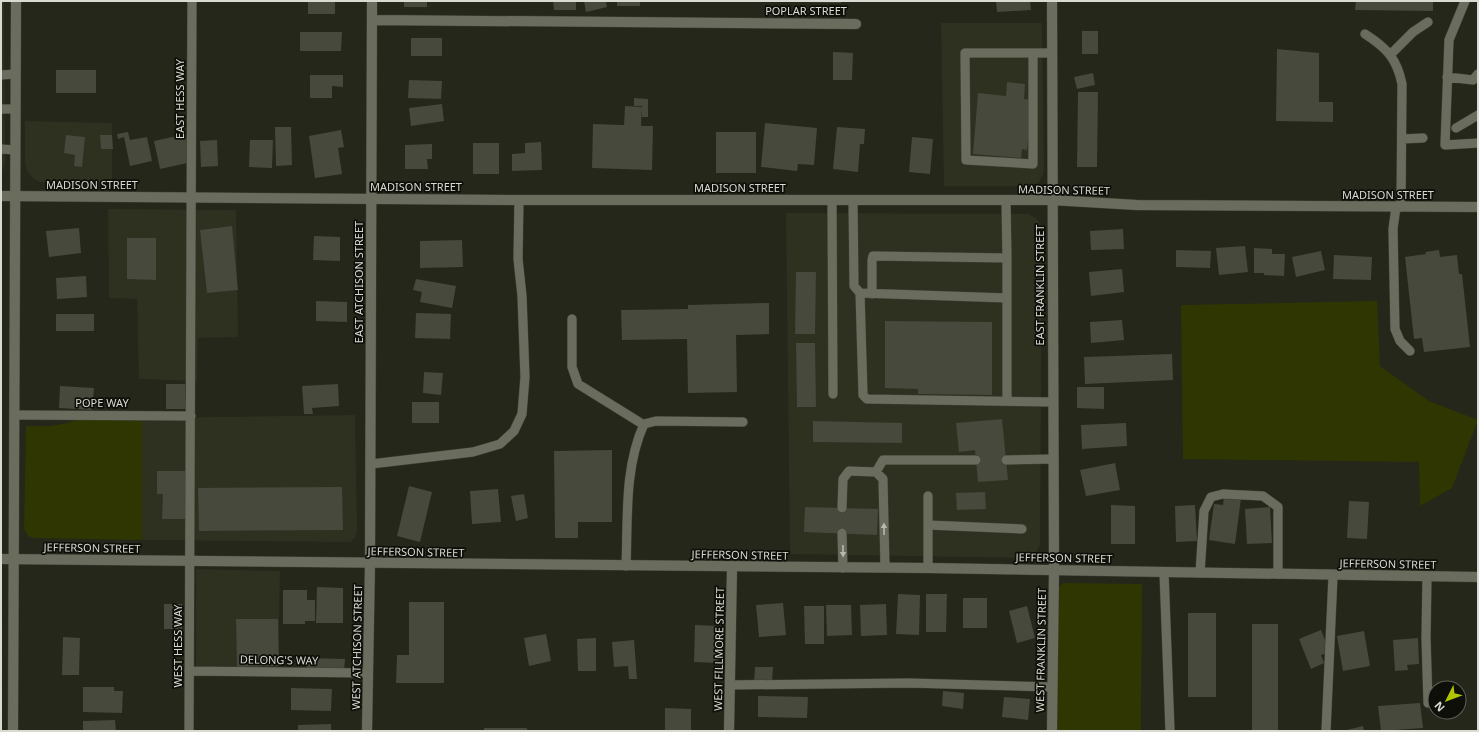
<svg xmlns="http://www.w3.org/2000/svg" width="1479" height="732" viewBox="0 0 1479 732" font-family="'Noto Sans',sans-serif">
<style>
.built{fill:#2e311f}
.green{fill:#2f3602}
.building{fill:#46493b}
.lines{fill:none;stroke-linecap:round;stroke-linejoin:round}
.service-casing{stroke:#3e4136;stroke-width:10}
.minor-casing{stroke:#3e4136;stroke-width:11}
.tertiary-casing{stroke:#3e4136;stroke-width:11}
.secondary-casing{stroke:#3e4136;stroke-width:11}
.service{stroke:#6a6d5e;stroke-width:9}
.minor{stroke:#6a6d5e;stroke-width:10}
.tertiary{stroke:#6a6d5e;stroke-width:10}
.secondary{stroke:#6a6d5e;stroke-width:10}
.oneway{fill:#b8bab0}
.labels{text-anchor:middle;stroke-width:3.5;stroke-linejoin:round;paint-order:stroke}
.street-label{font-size:11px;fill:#d9dbd3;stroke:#0e0f09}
</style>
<rect width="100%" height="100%" fill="#24271a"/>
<!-- built -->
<path class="built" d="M1,1H4L5,164L1,174Z
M941,23H1042L1044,173L1039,182L1030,186H944Z
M25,121L112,123V184L40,182L33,178L27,171L25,163Z
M108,209L236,210L238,337L198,338L197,381L139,379L137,299L109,298Z
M786,213L1029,214L1037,219L1042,227L1040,545L1035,554L1027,558L790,554Z
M355,415L357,531L355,538L350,542L142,540V418Z
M196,569L280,571L278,667L196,666Z"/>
<!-- green -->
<path class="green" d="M1377,301L1380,366L1429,401L1478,420L1452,488L1420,506L1419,462L1183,459L1181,305Z
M82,418H142V540L34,538L28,536L24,529L26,426C48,427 61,426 82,418Z
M1063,583L1142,584L1141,731H1058V588Z"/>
<!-- building -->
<path class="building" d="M308,1H335V14H308Z
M404,1H427V7H404Z
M553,1H576V10H554Z
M584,1H606L607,7L586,12Z
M617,1H640V6H617Z
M803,1H841V3L803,2Z
M996,1H1030L1031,10L997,12Z
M1356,1H1433V11L1355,10Z
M1082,31H1098V54H1082Z
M300,32H342L341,51H300Z
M411,38H442V56H411Z
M1277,49L1319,53V102H1333V122L1276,121Z
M833,52L853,53L852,80H833Z
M56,70H96V93H56Z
M1093,73L1095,85L1077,89L1074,77Z
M310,75H343V87L332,86V98H310Z
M409,80L442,81L441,99L408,98Z
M1007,82L1025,84L1024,99L1032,100L1027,150L1022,149L1021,158L973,154L978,93L1006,96Z
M1078,92H1098L1097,167H1077Z
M634,98L648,99V117H642V106H634Z
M442,104L444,121L411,126L409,108Z
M625,106L642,107L641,126H653L652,170L592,168L593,124L624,125Z
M765,123L817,128L814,165L798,164L797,171L761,167Z
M275,127H291L292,165L276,166Z
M837,127L865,129L864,144H860L858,172L833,169Z
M341,130L344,147L338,148L342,174L315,178L309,136Z
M128,132L130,140L147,137L152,161L130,166L124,137L118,139L117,134Z
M716,132H756V173H716Z
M186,134L192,162L160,169L154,141Z
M66,135L85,137L82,167L74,166L75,155L64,153Z
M100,135H112L113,149H101Z
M912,137L933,139L930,174L909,172Z
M217,140L218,166L201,167L200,141Z
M250,140H273L272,168L249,167Z
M541,142L542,170L512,171V154L525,153V143Z
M473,143H499V174H473Z
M432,144V159H427L428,169H405V145Z
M232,226L238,290L207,293L200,230Z
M79,228L81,253L49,257L46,231Z
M1123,229L1124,249L1091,250L1090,231Z
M314,236L340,237V261L313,260Z
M127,238H156V280L127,279Z
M462,240L463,267L420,268V241Z
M1245,246L1248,272L1219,275L1216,248Z
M1254,248L1272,249V254H1285L1284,276L1264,275V273H1254Z
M1176,250L1211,251L1210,268L1176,267Z
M1439,250L1440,257L1457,255L1459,274H1462L1470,347L1424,352L1422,338L1414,339L1405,257L1426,254L1425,252Z
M1321,251L1325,270L1296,277L1292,257Z
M1334,255L1372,257L1371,280L1333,279Z
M1122,269L1124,292L1091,296L1089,272Z
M796,272H816L815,334H795Z
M86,276L87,297L57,299L56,278Z
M416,279L456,286L452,308L420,302L422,292L413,290Z
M316,301L347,302V322L316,321Z
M769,303V334L736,335L737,392L688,393L687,339L622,340L621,310L688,309V305Z
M416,313L451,314L450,339L415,338Z
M56,314H94V331H56Z
M1122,320L1124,340L1091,343L1090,322Z
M885,321L992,322V395L918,394V389L885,388Z
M796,343H815L816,407H797Z
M1172,354L1173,380L1085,384L1084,357Z
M424,372L443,373L441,395L423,393Z
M166,384H185L186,409H166Z
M338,384L339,406L312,408L313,414H304L302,386Z
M60,386L94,388L92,410L59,408Z
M1077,387H1104V409L1077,408Z
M412,402H439V423H412Z
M1002,419L1008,480L978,482L975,450L959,452L956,423Z
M813,421L902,423V443L813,442Z
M1126,423L1127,446L1082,449L1081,425Z
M612,450V522H578V538H555L554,451Z
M1115,463L1120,490L1086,496L1080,470Z
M157,471H187V519H162L163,494H157Z
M409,486L432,492L420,542L397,536Z
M342,487L343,530L199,531L198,488Z
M498,489L501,522L472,524L470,491Z
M985,492L986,509L957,510L956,493Z
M524,494L528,518L516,521L511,496Z
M1224,496L1241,498L1235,544L1209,540L1214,504L1223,505Z
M1349,501L1369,502L1367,539L1347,538Z
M1111,505L1135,506V544H1111Z
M1195,505L1197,541L1176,542L1175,506Z
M805,507L878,509L877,535L804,532Z
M1270,507L1272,543L1247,544L1245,509Z
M317,587L343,588V623H316Z
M283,590H307V600H315V621H305V624H283Z
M898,594L920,595L919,635L896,634Z
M926,594H947L946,632H926Z
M963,598H987V628H963Z
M409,602H444V683H396L397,655H409Z
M783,603L786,635L759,637L756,605Z
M164,604H182V629H164Z
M886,604L887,635L861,636L860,605Z
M826,605H851L852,635L827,636Z
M804,606H824V644H805Z
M1027,606L1035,638L1017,643L1009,611Z
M1188,613H1216V697H1188Z
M236,619H278L279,666L237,667Z
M1252,624H1278V731H1252Z
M695,625L718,626V663L694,662Z
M1321,630L1330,652L1321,655L1324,663L1311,669L1299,639Z
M1364,631L1370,666L1343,671L1337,636Z
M546,634L551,661L529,666L524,638Z
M63,637L80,638L79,675H62Z
M596,638V671H578L577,639Z
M1418,638L1419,664L1407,665L1408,670L1395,671L1393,640Z
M634,640L637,679H629L628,666L614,667L612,642Z
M307,658L345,659L344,672L306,671Z
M755,667H773L772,683L754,682Z
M83,687H114V691H123L122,713L83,712Z
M291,688L332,689L331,711L291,710Z
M943,691L964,693L963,709L942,706Z
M758,696L808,697L807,718L758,717Z
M1004,697L1030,699L1028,720L1002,717Z
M1420,703L1423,728L1381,731L1378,706Z
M665,708L691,709V731H665Z
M115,720L116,731H83V721Z
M331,724V731H298V725Z
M1363,726L1364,731H1347V730Z
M484,728H527V731H484Z"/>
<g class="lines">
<!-- service casing -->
<g class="service-casing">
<path id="service" d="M1465,1L1449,40L1445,145L1478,143
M1365,34C1387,48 1397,59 1402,84L1401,207
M1033,54V164L966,160L965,53H1052
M1390,55L1413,32L1428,22
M1,75L15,74
M1447,77L1473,80L1478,74
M1,109H15
M1456,128L1478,115
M1402,139L1423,138
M1,149L15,150
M832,200L833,394
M853,201L854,286L860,293
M1396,207L1393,229L1395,329L1400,341L1410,351
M1007,258V298
M872,294V260L873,256L1007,258L1006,201
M572,319V367L578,384L644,425
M1007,401V298L860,293L863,395L867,399L1053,402
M14,415L191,416
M1006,460L1053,459
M371,464L473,452L500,444L514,431L522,414L525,377L522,296L518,259L519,200
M876,472L883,460H976
M842,508L843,479L849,471L876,472L883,479L885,568
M928,525L1022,529
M842,533L843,568
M626,566C628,519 624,468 644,424L656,421L743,422
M928,568V496
M1164,572L1170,731
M1200,573L1204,511L1211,497L1223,494L1263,496L1278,507V574
M1427,576L1426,638L1428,703
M189,671L368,673
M730,685L909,683L1052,687
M189,731L192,1
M1326,731L1333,576"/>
</g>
<!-- minor casing -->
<g class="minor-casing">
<path id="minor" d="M372,20L856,24
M13,731L16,1
M367,731L370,563L372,1
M729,731L732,567
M1052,731L1054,570L1052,1"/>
</g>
<!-- tertiary casing -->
<g class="tertiary-casing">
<path id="tertiary" d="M1,559L928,568L1478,577"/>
</g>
<!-- secondary casing -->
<g class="secondary-casing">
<path id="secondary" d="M1,196L519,200H1051L1137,205L1478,207"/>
</g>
<!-- service -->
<use href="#service" class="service"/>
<!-- minor -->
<use href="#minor" class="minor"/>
<!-- tertiary -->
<use href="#tertiary" class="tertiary"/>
<!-- secondary -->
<use href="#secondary" class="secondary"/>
</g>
<!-- one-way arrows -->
<defs><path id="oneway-solid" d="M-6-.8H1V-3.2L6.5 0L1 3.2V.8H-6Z"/></defs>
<g class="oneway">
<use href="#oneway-solid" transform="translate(884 529) rotate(-91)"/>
<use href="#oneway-solid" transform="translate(843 551) rotate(89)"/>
</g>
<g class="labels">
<!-- street labels -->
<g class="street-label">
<text x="806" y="15">POPLAR STREET</text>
<text transform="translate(180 99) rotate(-90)" y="4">EAST HESS WAY</text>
<text x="92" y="189">MADISON STREET</text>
<text x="416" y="191">MADISON STREET</text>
<text x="740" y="192">MADISON STREET</text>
<text transform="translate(1064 190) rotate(1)" y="4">MADISON STREET</text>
<text x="1388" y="199">MADISON STREET</text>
<text transform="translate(359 282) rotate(-90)" y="4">EAST ATCHISON STREET</text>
<text transform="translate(1040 285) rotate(-90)" y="4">EAST FRANKLIN STREET</text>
<text x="102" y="407">POPE WAY</text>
<text transform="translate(92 548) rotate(1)" y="4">JEFFERSON STREET</text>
<text transform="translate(416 552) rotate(1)" y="4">JEFFERSON STREET</text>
<text transform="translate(740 555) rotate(1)" y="4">JEFFERSON STREET</text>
<text transform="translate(1064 558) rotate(1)" y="4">JEFFERSON STREET</text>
<text transform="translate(1388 564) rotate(1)" y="4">JEFFERSON STREET</text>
<text transform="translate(178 646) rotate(-90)" y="4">WEST HESS WAY</text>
<text transform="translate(357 647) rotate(-89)" y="4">WEST ATCHISON STREET</text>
<text transform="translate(719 649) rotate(-89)" y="4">WEST FILLMORE STREET</text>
<text transform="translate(1041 650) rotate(-89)" y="4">WEST FRANKLIN STREET</text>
<text transform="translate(279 660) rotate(1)" y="4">DELONG'S WAY</text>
</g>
</g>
<!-- border -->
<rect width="1479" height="732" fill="none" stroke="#d9dbd3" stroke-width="4"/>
<!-- north arrow -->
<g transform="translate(1447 700) rotate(228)"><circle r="19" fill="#0e0f09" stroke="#5f615a"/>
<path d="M0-3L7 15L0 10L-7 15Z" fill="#b0c503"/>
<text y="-6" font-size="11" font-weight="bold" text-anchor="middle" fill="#d9dbd3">N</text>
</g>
</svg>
